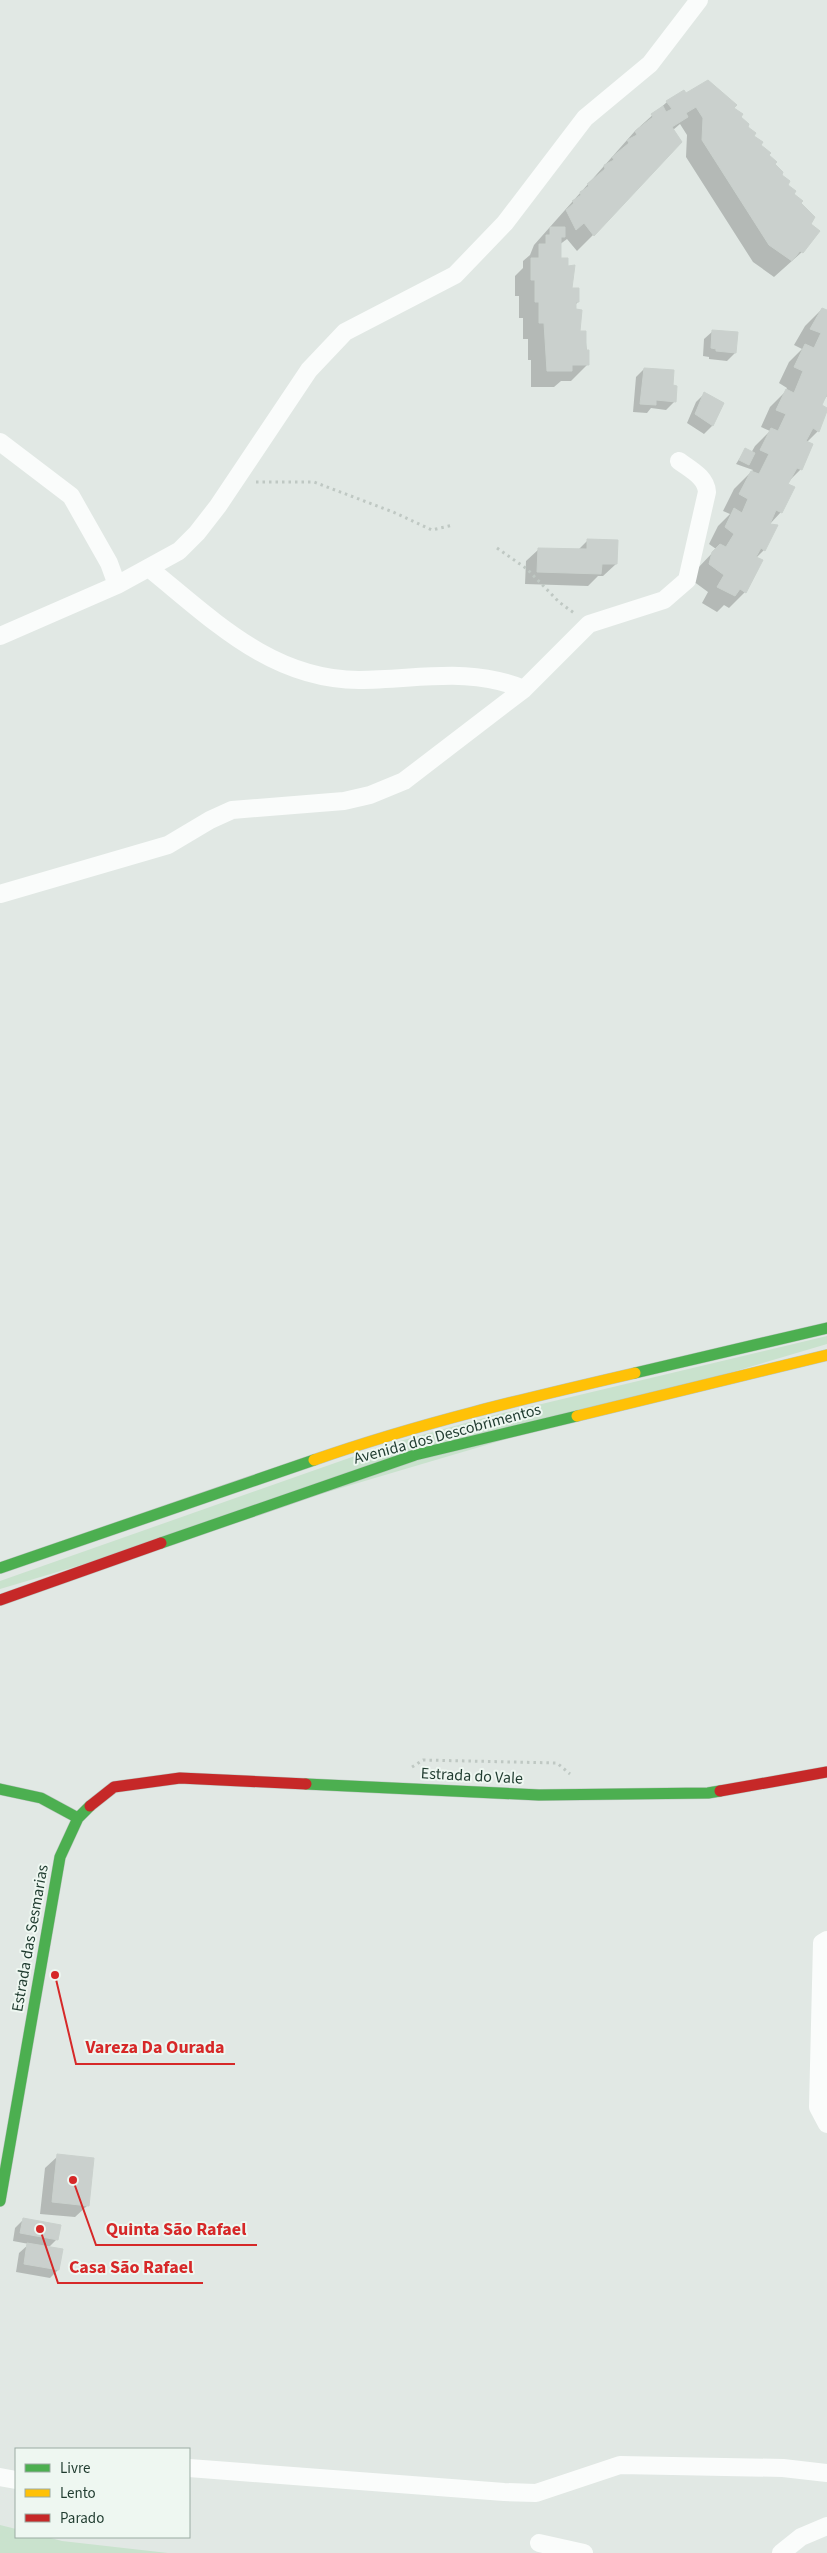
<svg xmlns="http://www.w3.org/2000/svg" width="827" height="2553" viewBox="0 0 827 2553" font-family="'Source Sans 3',sans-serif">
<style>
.green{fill:#c9e2cd}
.shadow{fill:#0003}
.building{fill:#cad0cd;stroke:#cad1cd}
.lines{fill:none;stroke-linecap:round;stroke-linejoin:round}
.fast-casing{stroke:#bac5bf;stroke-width:12}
.slow-casing{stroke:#bac5bf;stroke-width:12}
.jam-casing{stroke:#bac5bf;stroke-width:12}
.path{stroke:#bfc8c3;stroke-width:3;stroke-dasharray:2.5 4;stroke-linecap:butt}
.street{stroke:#fafcfb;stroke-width:18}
.fast{stroke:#4caf50;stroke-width:11}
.slow{stroke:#ffc107;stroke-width:11}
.jam{stroke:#c62828;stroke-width:11}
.labels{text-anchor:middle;stroke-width:4;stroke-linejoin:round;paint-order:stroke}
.street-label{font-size:16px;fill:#1f3b2f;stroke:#eef7f1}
.leader{fill:none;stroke:#d62828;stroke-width:2}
.callout-dot{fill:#d62828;stroke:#eef7f1;stroke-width:2}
.callout-label{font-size:18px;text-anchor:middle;font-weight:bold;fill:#d62828;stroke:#eef7f1;stroke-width:4;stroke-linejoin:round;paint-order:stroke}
</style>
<rect width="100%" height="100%" fill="#e1e8e4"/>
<!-- green -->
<path class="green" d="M827,1336V1344L0,1589V1581L389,1444L495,1415Z
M0,2525L16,2529V2537H47L62,2541L168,2553H0Z"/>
<!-- shadow -->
<path class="shadow" d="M686,95L733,109L760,145L799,204L809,224L802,252L774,277L753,262L686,157L687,135L680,124L673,130L681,142L593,235L577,251L567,239L559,245V260L567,267H573L571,289L578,302L575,305L578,333L585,332L588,364L571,381H561L554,387H531V360H528V339H523V318H519V296H515V276L523,268V261L530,255L534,245L635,131L667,102Z
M822,309L827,312V396L820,405L827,409L818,431L806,443L801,469L788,482L781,512L769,525L764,550L756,558L745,592L729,608L724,605L717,612L702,603L708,592L693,581L696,570L716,549L709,544L718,526L730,514L723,511L734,489L753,470L736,464L745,450L751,453L755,446L770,431L761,427L770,407L786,391L787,388L779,383L789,362L802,349L794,345L805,326Z
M713,331L735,353L727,361L709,359V357L703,356L704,339Z
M644,369L671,386L675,401L666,410L651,408L647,413L633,412L636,377Z
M704,394L723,403L712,426L704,434L687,423L696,402Z
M588,540L616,564L603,576H598L588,586L525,584L526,561L539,549L578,550Z
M58,2156L88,2205L75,2217L40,2214L45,2168Z
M23,2220L57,2239L48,2248L61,2250L58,2270L50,2278L16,2272L19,2253L29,2244L13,2241L15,2228Z"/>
<!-- building -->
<path class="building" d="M708,80L737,105L734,108L743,114L741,117L749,124L748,127L756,133L754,136L763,142L761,145L771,153L769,155L777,162L775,164L783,172L782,175L790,181L788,185L796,191L794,194L803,201L801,203L815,217L811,224L820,231L803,253L800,251L792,261L769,245L702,140L703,118L696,107L686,113L688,117L672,127L682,142L594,236L584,223L576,230L566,210L574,203L572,201L581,195L580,192L589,186L587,184L605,169L604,165L614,160L612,157L629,143L627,140L637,135L635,131L653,117L651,114L663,106L666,112L672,109L666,101L684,90L686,93Z
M550,227H565V237H561V258H568V266L575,265L572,288H579V302H576V309L582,310L580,331H586V350H589V365H572V371H547L544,323H539V302H535V280H531V258H539V244H546V235H550Z
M822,308L827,310V394L822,405L827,408V411L819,432L813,428L806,441L813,444L802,470L797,468L788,484L795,487L782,513L776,510L770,524L778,525L765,551L761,548L756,557L763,560L746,593L740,589L735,596L717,587L724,575L709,564L712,552L720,544L726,547L734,534L725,527L734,508L742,513L748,499L739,494L751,471L759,474L769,454L760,450L771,428L778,431L786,414L776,410L786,389L794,393L803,371L794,367L805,344L814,348L821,333L810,329Z
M712,330L738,332L736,353L716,351V349L711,348Z
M644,368L674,370L673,385L677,386L676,402L656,400V405L640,404Z
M704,392L724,403L713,426L695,414Z
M745,448L755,453L749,465L739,460Z
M587,539L618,540L617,564H602L601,574L537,572L538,548L587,549Z
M57,2154L94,2158L89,2206L52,2202Z
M23,2218L61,2225L58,2240L20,2233Z
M27,2243L63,2249L59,2270L24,2264Z"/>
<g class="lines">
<!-- fast casing -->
<g class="fast-casing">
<path id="fast" d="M635,1373L827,1328
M161,1543L415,1455L577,1416
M0,1568L314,1460
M306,1784L539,1795L708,1793L720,1791
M0,1789L41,1798L78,1818
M0,2201L60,1857L78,1818L90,1806"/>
</g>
<!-- slow casing -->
<g class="slow-casing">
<path id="slow" d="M577,1416L827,1355
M314,1460C420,1423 527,1398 635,1373"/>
</g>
<!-- jam casing -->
<g class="jam-casing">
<path id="jam" d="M0,1600L161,1543
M720,1791L827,1772
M90,1806L114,1787L180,1778L306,1784"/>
</g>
<!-- path -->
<path class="path" d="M256,482H314L393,512L432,530L453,525
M497,548L527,569L559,602L574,613
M412,1767L423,1760L557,1763L570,1774"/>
<!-- street -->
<path class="street" d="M0,442L71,496L109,563L117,585
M150,569C213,620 272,680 359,680C417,680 468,666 524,689
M0,636L117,585L179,551L197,533L218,506L309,370L345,332L455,275L505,223L585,118L650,64L699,0
M0,894L168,845L210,820L232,810L344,801L370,795L404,781L524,689L589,624L664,600L687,580L707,492C706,477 691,470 679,461
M827,1940L822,1943L818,2107L827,2124
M189,2468L504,2492L536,2493L620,2465L783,2468L827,2473
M0,2477L16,2480
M539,2543L584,2553
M781,2553L801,2537L827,2526"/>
<!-- fast -->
<use href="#fast" class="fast"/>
<!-- slow -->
<use href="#slow" class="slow"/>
<!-- jam -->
<use href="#jam" class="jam"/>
</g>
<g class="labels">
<!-- street labels -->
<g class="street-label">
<text transform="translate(447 1433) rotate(-15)" y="6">Avenida dos Descobrimentos</text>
<text transform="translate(472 1775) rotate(3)" y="6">Estrada do Vale</text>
<text transform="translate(29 1938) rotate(-80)" y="6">Estrada das Sesmarias</text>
</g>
</g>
<!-- callouts -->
<path class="leader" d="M55 1975L76 2064H235M73 2180L96 2245H257M40 2229L58 2283H203"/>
<g class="callout-dot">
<circle cx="55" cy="1975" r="5"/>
<circle cx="73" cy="2180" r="5"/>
<circle cx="40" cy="2229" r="5"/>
</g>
<g class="callout-label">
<text x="155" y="2053">Vareza Da Ourada</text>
<text x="176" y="2235">Quinta São Rafael</text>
<text x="131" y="2273">Casa São Rafael</text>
</g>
<!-- legend -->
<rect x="15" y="2448" width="175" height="90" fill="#eef7f1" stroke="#9baca3"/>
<rect x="25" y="2464" width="25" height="8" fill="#4caf50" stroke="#9baca3"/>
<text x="60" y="2473" font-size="15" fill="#1f3b2f">Livre</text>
<rect x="25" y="2489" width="25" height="8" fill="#ffc107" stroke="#9baca3"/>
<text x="60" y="2498" font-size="15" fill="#1f3b2f">Lento</text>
<rect x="25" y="2514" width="25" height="8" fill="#c62828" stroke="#9baca3"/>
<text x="60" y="2523" font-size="15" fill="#1f3b2f">Parado</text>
</svg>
